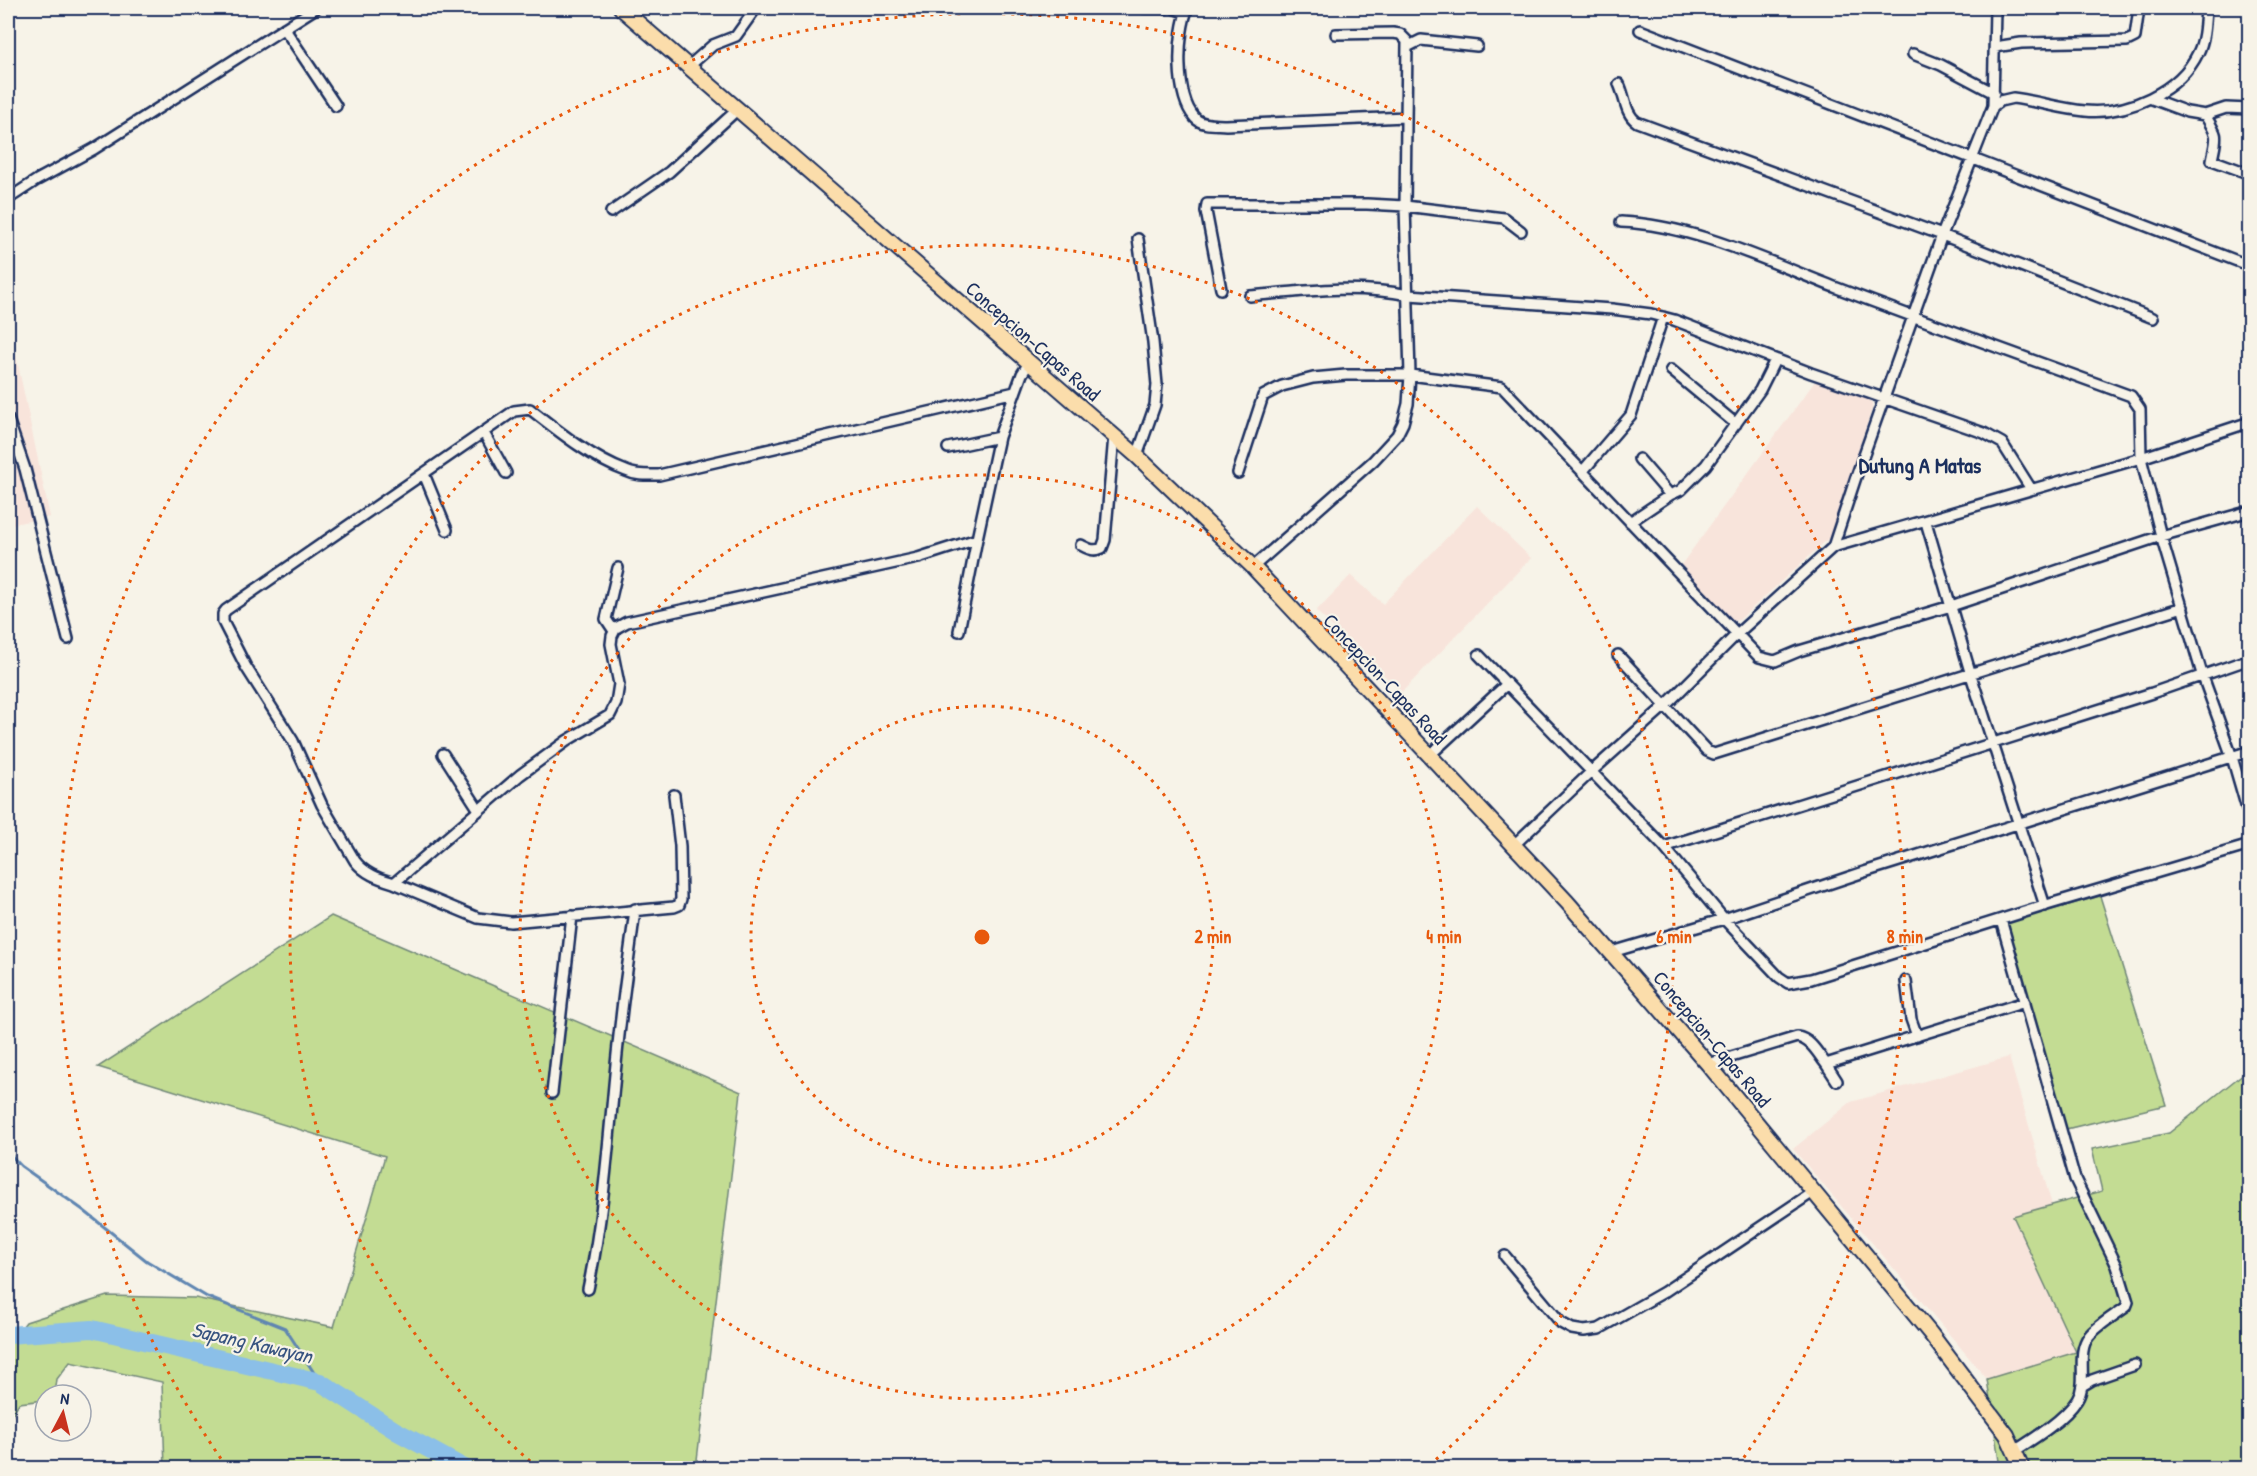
<svg xmlns="http://www.w3.org/2000/svg" width="2257" height="1476" viewBox="0 0 2257 1476" font-family="'Patrick Hand',sans-serif">
<style>
.built{fill:#f8e4db}
.green{fill:#c3dc93;stroke:#6f8678;stroke-width:1.5}
.lines{fill:none;stroke-linecap:round;stroke-linejoin:round}
.stream{stroke:#5e85b1;stroke-width:3}
.river{stroke:#8bbfe8;stroke-width:18}
.street-casing{stroke:#1b2f5e;stroke-width:14}
.primary-casing{stroke:#1b2f5e;stroke-width:18}
.street{stroke:#f7f3e8;stroke-width:9}
.primary{stroke:#fbddab;stroke-width:14}
.ring{fill:none;stroke:#e8590c;stroke-width:3;stroke-dasharray:3 6}
.labels{text-anchor:middle;stroke-width:4.5;stroke-linejoin:round;paint-order:stroke}
.street-label{font-size:20px;fill:#1b2f5e;stroke:#f7f3e8}
.water-label{font-size:21px;font-style:italic;fill:#375380;stroke:#f7f3e8}
.quarter-label{font-size:22px;font-weight:bold;fill:#1b2f5e;stroke:#f7f3e8}
.centre{fill:#e8590c;stroke:#f7f3e8;stroke-width:3}
.ring-label{font-size:18px;text-anchor:middle;font-weight:bold;fill:#e8590c;stroke:#f7f3e8;stroke-width:4.5;stroke-linejoin:round;paint-order:stroke}
</style>
<rect width="100%" height="100%" fill="#f7f3e8"/>
<filter id="ink" filterUnits="userSpaceOnUse"><feTurbulence type="fractalNoise" baseFrequency=".0167" numOctaves="2"/><feDisplacementMap in="SourceGraphic" scale="12" xChannelSelector="R" yChannelSelector="G"/><feConvolveMatrix kernelMatrix="1 2 1 2 8 2 1 2 1" color-interpolation-filters="sRGB"/></filter>
<g filter="url(#ink)">
<!-- built -->
<path class="built" d="M8,317L50,517L8,525Z
M1815,381L1868,399L1872,403V409L1829,538L1739,620L1732,621L1681,565Z
M1477,506L1531,558L1402,692L1316,611L1351,575L1383,604Z
M2009,1057L2052,1205L2013,1217L2076,1352L1987,1379L1793,1149L1851,1102Z"/>
<!-- green -->
<path class="green" d="M2100,896L2166,1105L2066,1129L2006,923Z
M331,916L741,1092L696,1468H165L162,1382L70,1362L57,1379L55,1395H45V1400L19,1403L8,1421V1345L26,1322L107,1296L195,1298L334,1327L385,1156L98,1067Z
M2249,1069V1468H2000L1987,1379L2076,1352L2013,1216L2102,1191L2092,1149L2169,1133Z"/>
<g class="lines">
<!-- stream -->
<path class="stream" d="M8,1152L21,1166L83,1210L147,1261L207,1297L285,1328L320,1382"/>
<!-- river -->
<path class="river" d="M8,1335L92,1329L320,1382L396,1431L464,1468"/>
<!-- street casing -->
<g class="street-casing">
<path id="street" d="M1145,8H1167
M1173,8L1186,13
M1188,8C1177,33 1175,96 1195,118C1202,126 1216,124 1226,125L1406,117
M284,28L336,106
M1640,30L2250,266
M1407,47L1421,40L1477,46
M1995,47L2021,43L2127,41L2135,37L2139,8
M1913,54L1941,65L1994,93
M688,67L713,45L736,36L756,8
M1619,84C1625,96 1625,114 1637,122L1942,235L2153,318
M2152,99L2187,112L2205,115L2226,108L2250,109
M1993,106L1995,8
M2205,115C2219,138 2217,134 2212,160L2250,174
M8,199L37,180L94,149L316,8
M611,212L669,172L738,109
M1621,222C1694,225 1769,262 1837,288C1934,325 2033,360 2131,396L2140,409L2141,458L2161,536L2202,674L2232,757L2250,819
M1221,289L1206,211L1207,204H1367L1405,206L1504,218L1521,231
M1250,296C1305,291 1354,284 1409,295L1612,309L1651,314L1674,320L1811,373L1984,433L2002,443L2031,489
M1671,370L1736,424
M8,419L25,469L68,639
M484,433L506,473
M948,448L999,437
M1137,456L1155,405L1157,385L1153,342L1138,239
M1639,459L1670,495
M1582,472L1631,415L1663,317
M1238,473L1263,396L1282,386L1313,378L1346,375H1410L1502,387L1759,657L1775,661L1799,651L1951,606L2161,536L2250,511
M424,474L447,530
M1630,522L1670,495L1681,490L1706,465L1760,390L1775,360
M1926,522L1971,675L2045,906
M1081,545C1089,549 1094,552 1102,548L1105,540L1114,436
M1833,547L1856,477L1942,235L1993,106L2000,101L2013,98C2037,101 2061,109 2085,111C2127,115 2180,91 2198,53C2205,39 2205,22 2206,8
M1253,567L1373,461L1397,435L1403,423L1408,404L1410,375L1405,206L1407,41L1400,34L1393,33L1336,34
M614,631L606,619L618,568
M959,631L977,539
M1479,655L1664,847L1724,919L1779,977L1788,983L1811,979L2050,904L2250,845
M1618,655L1707,751L1714,754L2183,607
M443,754L479,810
M1430,755L1507,684
M674,795L680,846L681,899L679,905L674,907L511,922L478,918L394,883L520,775L568,740L610,715L616,703L619,684L611,644L612,636L616,628L627,622L918,558L977,539L999,437L1022,374L1029,363
M1514,845L1591,772L1666,705L1737,634L1833,547L2141,458L2250,422
M1664,847L2152,693L2250,659
M394,883C378,878 365,874 355,861L322,805L293,741L246,667L223,622V614L226,610L514,411L530,409C558,431 593,459 626,471C636,476 648,475 659,475L1015,392
M2001,920L2075,1179L2117,1266L2128,1302L2126,1307C2114,1316 2098,1325 2089,1336C2075,1354 2089,1381 2077,1400C2065,1419 2035,1438 2016,1450
M1612,952L1724,919L1861,873L2250,751
M1906,981L1911,1019L1917,1036
M1708,1064L1797,1037C1811,1039 1818,1054 1826,1064L2025,1002
M1826,1064L1837,1081
M552,1093L572,916
M1505,1256L1561,1323L1572,1329L1584,1331L1599,1329L1664,1292L1813,1192
M588,1289C607,1200 610,1108 621,1018C625,981 631,945 635,909
M2082,1386L2092,1380L2135,1365"/>
</g>
<!-- primary casing -->
<g class="primary-casing">
<path id="primary" d="M621,8L1137,456L1253,567L1567,902L1708,1064L1930,1333L2007,1435L2022,1468"/>
</g>
<!-- street -->
<use href="#street" class="street"/>
<!-- primary -->
<use href="#primary" class="primary"/>
</g>
</g>
<!-- distance rings -->
<g class="ring">
<circle cx="982" cy="937" r="231"/>
<circle cx="982" cy="937" r="462"/>
<path d="M537 1467A692 692 0 1 1 1427 1467"/>
<path d="M226 1466A923 923 0 1 1 1738 1466"/>
</g>
<g class="labels">
<!-- street labels -->
<g class="street-label">
<text transform="translate(1033 341) rotate(41)" y="7">Concepcion-Capas Road</text>
<text transform="translate(1385 679) rotate(47)" y="7">Concepcion-Capas Road</text>
<text transform="translate(1712 1039) rotate(50)" y="7">Concepcion-Capas Road</text>
</g>
<!-- water labels -->
<g class="water-label">
<text transform="translate(252 1343) rotate(13)" y="7">Sapang Kawayan</text>
</g>
<!-- quarter labels -->
<g class="quarter-label">
<text x="1920" y="473">Dutung A Matas</text>
</g>
</g>
<circle cx="982" cy="937" r="9" class="centre"/>
<g class="ring-label">
<text x="1213" y="943">2 min</text>
<text x="1444" y="943">4 min</text>
<text x="1674" y="943">6 min</text>
<text x="1905" y="943">8 min</text>
</g>
<!-- margin -->
<rect width="2257" height="1476" fill="none" stroke="#f7f3e8" stroke-width="30"/>
<rect x="15" y="15" width="2227" height="1446" fill="none" stroke="#1b2f5e" stroke-width="2" filter="url(#ink)"/>
<!-- north arrow -->
<g transform="translate(63 1413) rotate(7)"><circle r="28" fill="#f7f3e8" stroke="#9fa5b1" stroke-width="1.5"/>
<path d="M0-4.5L10 22L0 15L-10 22Z" fill="#c8321e"/>
<text y="-9" font-size="16" font-weight="bold" text-anchor="middle" fill="#1b2f5e">N</text>
</g>
</svg>
